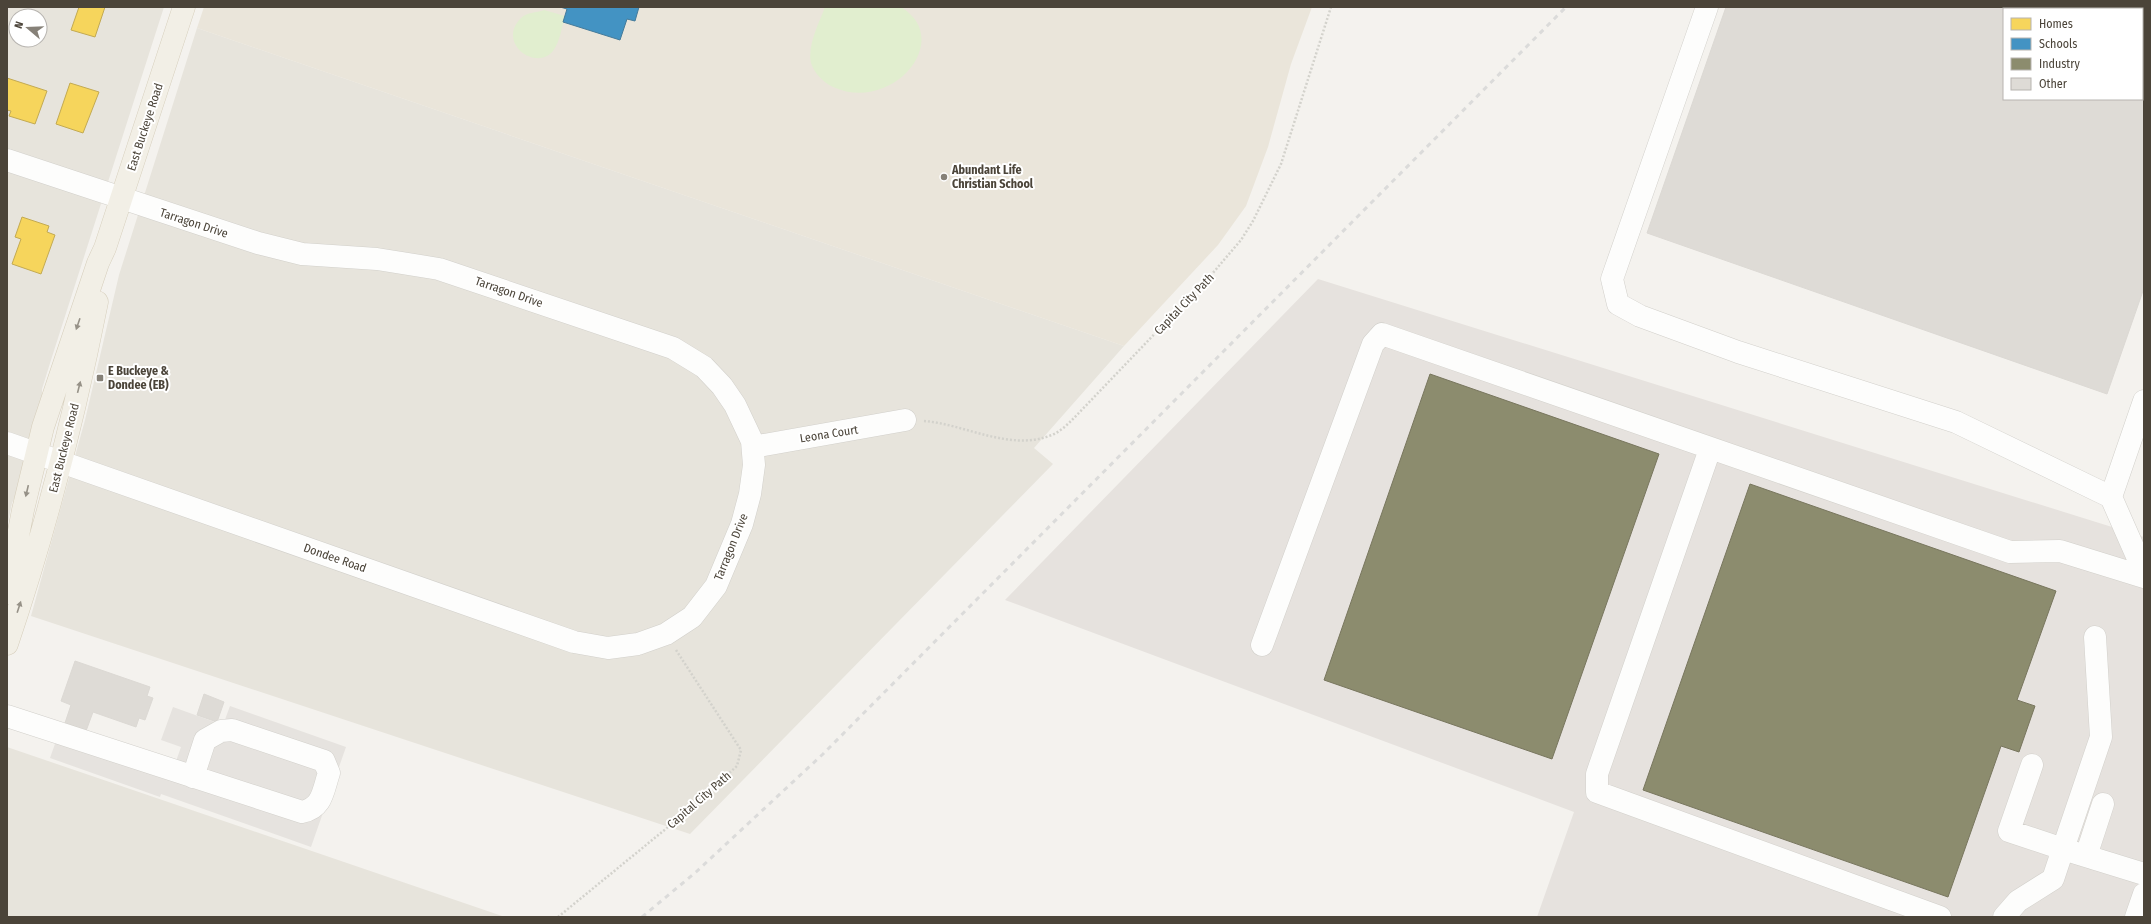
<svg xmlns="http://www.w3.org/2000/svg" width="2151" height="924" viewBox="0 0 2151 924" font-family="'Fira Sans Condensed',sans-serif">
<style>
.residential{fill:#e7e4dc;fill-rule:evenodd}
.industrial{fill:#e6e2de}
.education{fill:#eae5da}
.green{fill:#e1eecf}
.parking{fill:#e6e3df}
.homes{fill:#f6d55c;stroke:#c3aa52}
.schools{fill:#4393c3;stroke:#457b9a}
.industry{fill:#8c8c6e;stroke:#78765e}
.building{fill:#dedbd6;stroke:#dcd9d4;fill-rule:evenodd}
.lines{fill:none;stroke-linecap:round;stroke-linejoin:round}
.minor-casing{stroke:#d2d0cb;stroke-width:23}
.major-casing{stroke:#d6cebb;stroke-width:23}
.path{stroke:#d3d2cc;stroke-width:2.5;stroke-dasharray:2 2;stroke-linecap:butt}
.minor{stroke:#fdfdfc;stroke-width:22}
.major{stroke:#f2efe6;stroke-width:22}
.rail{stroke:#dbdbda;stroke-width:3;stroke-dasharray:5 5;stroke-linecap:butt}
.oneway{fill:#969187}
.poi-dot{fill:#868178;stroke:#fff;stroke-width:1.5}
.labels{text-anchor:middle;stroke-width:4;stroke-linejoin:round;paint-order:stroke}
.street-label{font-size:12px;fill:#4b4439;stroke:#fff}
.poi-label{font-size:12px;font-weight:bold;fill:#4b4439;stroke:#fff;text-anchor:start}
</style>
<rect width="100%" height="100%" fill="#f4f2ee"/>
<!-- residential -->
<path class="residential" d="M7,7H164L51,360L42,389V402L20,486L12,503L7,527ZM16,16H40V40H16Z
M197,28L1124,346L1034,448L1053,464L690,834L31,616L85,420L119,275Z
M7,747L505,917H7Z"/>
<!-- industrial -->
<path class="industrial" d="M1318,279L2144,537V917H1537L1574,812L1005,600Z"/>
<!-- education -->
<path class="education" d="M204,7H1312L1291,64L1268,147L1246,206L1218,245L1124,346L197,28Z"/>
<!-- green -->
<path class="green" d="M825,7H901C955,40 892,114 833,87C824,83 814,73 811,63C807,46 819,23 825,7Z
M544,10L565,16C562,26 560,42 553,51C536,72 496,43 521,18C527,12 536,13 544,10Z"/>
<!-- parking -->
<path class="parking" d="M230,706L346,747L311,847L161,794L160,797L50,758L62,724L175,764L181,747L161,740L173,707L223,725Z"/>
<!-- homes -->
<path class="homes" d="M79,7H105L95,37L71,30Z
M7,78L47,91L35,124L9,116L11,111L7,110Z
M70,83L99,92L83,133L56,124Z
M22,217L49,226L47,232L55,235L41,274L12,264L21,239L15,237Z"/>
<!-- schools -->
<path class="schools" d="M560,7H639L635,21L627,19L620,40L563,22L567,9Z"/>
<!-- industry -->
<path class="industry" d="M1430,374L1659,454L1552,759L1324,680Z
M1750,484L2056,591L2017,700L2035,706L2019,752L2001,746L1948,897L1643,790Z"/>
<!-- building -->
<path class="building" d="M1726,7H2144V288L2107,394L1647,233ZM2004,9H2142V99H2004Z
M75,661L150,687L147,696L153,698L145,720L139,718L136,727L93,712L86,731L65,723L71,705L61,701Z
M204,694L224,702L217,722L197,715Z"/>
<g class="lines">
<!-- minor casing -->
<g class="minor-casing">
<path id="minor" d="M1707,7L1612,279L1618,304L1640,316L1738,352L1956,422L2111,497L2144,572
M7,160L258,243L302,254L377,259L439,269L673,348L704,367L722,386L735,405L752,441L754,465L750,494L742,524L716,586L692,617L666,634L638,644L608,648L574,642L7,443
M753,447L905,420
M1710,449L1597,774V792L1940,917
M2111,497L2144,401
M2095,637L2101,737L2063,849L2144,874
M1262,645L1373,344L1382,334L2010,552L2060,551L2144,577
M7,716L302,812C323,808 323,790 329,773L324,761L232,730L221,731L205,740L193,777
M2086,856L2103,804
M2004,917L2018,901L2053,879L2063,849L2009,831L2032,765
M2136,917L2144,894"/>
</g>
<!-- major casing -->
<g class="major-casing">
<path id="major" d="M7,593L23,510L43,427L98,263L105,248L184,7
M7,644C45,532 74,418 97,302"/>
</g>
<!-- path -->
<path class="path" d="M924,421C964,424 1009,451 1049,436C1059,433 1067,425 1074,418L1212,274L1241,240L1253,221L1281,164L1331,7
M558,917L684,814L737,766L741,750L676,650"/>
<!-- minor -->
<use href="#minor" class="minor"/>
<!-- major -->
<use href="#major" class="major"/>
<!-- rail -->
<path class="rail" d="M642,917L696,872L823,754L1566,7"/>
</g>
<!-- one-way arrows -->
<defs><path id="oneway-solid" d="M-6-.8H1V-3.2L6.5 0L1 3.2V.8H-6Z"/></defs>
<g class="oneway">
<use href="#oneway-solid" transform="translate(78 324) rotate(109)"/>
<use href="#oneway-solid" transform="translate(79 387) rotate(-76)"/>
<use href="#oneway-solid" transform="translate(27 491) rotate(103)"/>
<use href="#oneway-solid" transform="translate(19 607) rotate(-72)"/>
</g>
<!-- markers -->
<g class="poi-dot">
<circle cx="944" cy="177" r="4"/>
<rect x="96" y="374" width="8" height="8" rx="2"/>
</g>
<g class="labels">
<!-- street labels -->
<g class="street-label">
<text transform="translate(145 127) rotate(-72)" y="4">East Buckeye Road</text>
<text transform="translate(194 223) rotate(18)" y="4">Tarragon Drive</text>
<text transform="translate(509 292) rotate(19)" y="4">Tarragon Drive</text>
<text transform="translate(1184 304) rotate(-46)" y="4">Capital City Path</text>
<text transform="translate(829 434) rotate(-9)" y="4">Leona Court</text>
<text transform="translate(64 448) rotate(-76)" y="4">East Buckeye Road</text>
<text transform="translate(731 547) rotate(-68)" y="4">Tarragon Drive</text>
<text transform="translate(335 558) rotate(19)" y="4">Dondee Road</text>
<text transform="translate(699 800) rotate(-41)" y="4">Capital City Path</text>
</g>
<!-- poi labels -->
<g class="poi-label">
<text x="952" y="174">Abundant Life<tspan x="952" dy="14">Christian School</tspan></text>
<text x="108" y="375">E Buckeye &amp;<tspan x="108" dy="14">Dondee (EB)</tspan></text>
</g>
</g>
<!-- border -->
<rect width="2151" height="924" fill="none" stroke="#4b4439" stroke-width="16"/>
<!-- legend -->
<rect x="2003" y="8" width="140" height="92" fill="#ffffff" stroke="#b7b4b0"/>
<rect x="2011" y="18" width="20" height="12" fill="#f6d55c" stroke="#b7b4b0"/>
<text x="2039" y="28" font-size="12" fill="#4b4439">Homes</text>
<rect x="2011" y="38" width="20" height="12" fill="#4393c3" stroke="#b7b4b0"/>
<text x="2039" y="48" font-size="12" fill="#4b4439">Schools</text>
<rect x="2011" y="58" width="20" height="12" fill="#8c8c6e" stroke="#b7b4b0"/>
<text x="2039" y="68" font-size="12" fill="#4b4439">Industry</text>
<rect x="2011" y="78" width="20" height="12" fill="#dedbd6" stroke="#b7b4b0"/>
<text x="2039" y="88" font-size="12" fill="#4b4439">Other</text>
<!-- north arrow -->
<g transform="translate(28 28) rotate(289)"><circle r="19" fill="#ffffff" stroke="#b7b4b0"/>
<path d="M0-3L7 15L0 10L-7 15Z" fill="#868178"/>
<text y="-6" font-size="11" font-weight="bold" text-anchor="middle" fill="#4b4439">N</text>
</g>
</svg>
